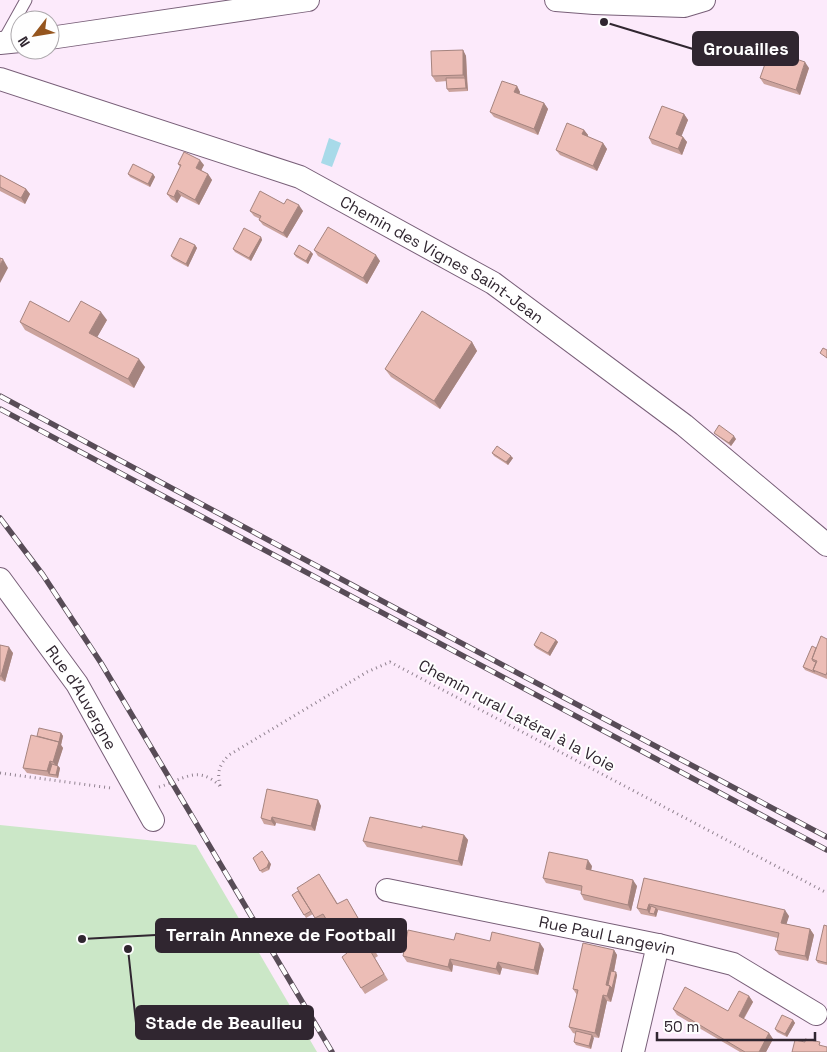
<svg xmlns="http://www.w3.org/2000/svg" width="827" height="1052" viewBox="0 0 827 1052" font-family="'Space Grotesk',sans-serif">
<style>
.green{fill:#cbe7c7}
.water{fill:#a8dae9}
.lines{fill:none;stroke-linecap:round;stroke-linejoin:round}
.service-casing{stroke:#785f78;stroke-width:13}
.minor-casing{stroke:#785f78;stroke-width:24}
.path{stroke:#918390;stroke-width:3;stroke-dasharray:1 4;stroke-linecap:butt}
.service{stroke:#fff;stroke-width:11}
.minor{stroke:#fff;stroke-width:22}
.rail-casing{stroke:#584c57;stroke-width:5.5}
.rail{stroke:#fefefe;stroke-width:4;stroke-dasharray:11;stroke-linecap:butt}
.wall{fill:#cba39d}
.shaded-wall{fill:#a5847f}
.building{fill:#ecbdb6;stroke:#a5847f}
.labels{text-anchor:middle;stroke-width:4;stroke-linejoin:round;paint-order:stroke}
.street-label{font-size:16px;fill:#302630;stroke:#fefefe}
.leader{fill:none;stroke:#302630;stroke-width:2}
.callout-dot{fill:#302630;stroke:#fefefe;stroke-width:2}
.callout{fill:#302630;stroke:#302630;stroke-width:2}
.callout-label{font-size:18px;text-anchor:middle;font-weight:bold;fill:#fff}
</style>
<rect width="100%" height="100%" fill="#fceafb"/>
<!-- green -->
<path class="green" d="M0,825L196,845L317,1052H0Z"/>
<!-- water -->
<path class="water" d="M329,138L341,143L332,167L321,163Z"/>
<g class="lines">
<!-- service casing -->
<g class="service-casing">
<path id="service" d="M2,43L26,0"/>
</g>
<!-- minor casing -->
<g class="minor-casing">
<g id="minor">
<path d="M556,0L594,3L684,6L704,0"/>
<path d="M50,38L308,0"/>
<path d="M0,43L20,41"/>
<path id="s1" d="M0,79L300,177L493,283L684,425L827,545"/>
<path id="s2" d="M0,579L77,684L153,820"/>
<path id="s3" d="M387,890L658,945L733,964L816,1014"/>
<path d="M633,1052L658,945"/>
</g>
</g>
<!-- path -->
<path class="path" d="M0,773L111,788
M220,786C217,772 219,765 229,755L367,672L390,662L827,893
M159,787C183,780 197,764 220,786"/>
<!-- service -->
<use href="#service" class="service"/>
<!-- minor -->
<use href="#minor" class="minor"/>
<!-- rail casing -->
<g class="rail-casing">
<path id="rail" d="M0,396L397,609L827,837
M0,409L827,850
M0,518L43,575L101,663L332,1052"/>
</g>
<!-- rail -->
<use href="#rail" class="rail"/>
</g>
<!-- wall -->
<path class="wall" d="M463,50L466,56L468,91L449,92L447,89V81L436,82L432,76Z
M809,68L800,95L764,84L760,78Z
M517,86L520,92L519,94L544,103L548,109L538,135L494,117L490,112Z
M684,114L688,120L681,136L683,137L687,142L682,155L652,144L649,138Z
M584,130L588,135V137L603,143L607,149L597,171L560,155L556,150Z
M178,164L204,165L201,170L208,174L212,180L199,205L181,196L177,203L171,199L167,194L180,167Z
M128,174H153L155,177L150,187L130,177Z
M0,175L26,189L30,194L25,204L0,191Z
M284,204L303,211L287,238L263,225L259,220L260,219L254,216L250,211Z
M261,237L262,240L251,261L235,252L233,249Z
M195,245L197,248L188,267L173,259L171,256Z
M314,250L380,261L367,284L318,256Z
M311,252L313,254L308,264L296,257L294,254Z
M107,320L97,337L145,367L134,388L25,330L20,322H69Z
M472,342L477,351L440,409L391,377L385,369Z
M714,433L736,439L731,446L716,435Z
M492,453L513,458L508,465L494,456Z
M827,639V679L805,670L803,667L816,648Z
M556,640L558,642L550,656L536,648L534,645Z
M0,645L13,653L5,682L0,680Z
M61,733L63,736L61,745L63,748L57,765L60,768L58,778L27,773L23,768L37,736Z
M318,800L321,806L315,831L276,823L275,826L264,824L261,818Z
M422,828L464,835L468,840L462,866L367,847L363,841Z
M253,858L271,864L269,870L262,873Z
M592,866L591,870L637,886L631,911L584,900L581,894V891L546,883L543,878Z
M644,878L789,916L786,924L810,929L814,935L808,961L779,955L775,950L778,938L658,910L656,917L641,914L637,908Z
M323,880L338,904H350L374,944L372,946L378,956L375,958L388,980L365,994L361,988L347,953L326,919L319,923L313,914L306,918L292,895Z
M827,926V965L818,963L816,960Z
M454,940L490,941L544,949L538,975L502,968L500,975L453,965L452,972L407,962L403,956Z
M614,950L617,955L614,972L617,975L611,1002L607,1001L599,1038L593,1037L591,1049L576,1045L574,1042L576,1034L573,1033L569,1027L577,995L573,989Z
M749,996L753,1002L744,1019L769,1033L773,1039L766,1052H740L677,1015L673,1009L728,1011Z
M793,1020L795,1023L787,1037L777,1032L775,1029Z"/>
<!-- shaded-wall -->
<path class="shaded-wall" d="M463,50L466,56L467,81L463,75Z
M805,62L809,68L800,95L796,90Z
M465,78L467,81L468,91L466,88Z
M517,86L520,92L518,98L514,92Z
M544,103L548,109L538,135L534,129Z
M684,114L688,120L680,140L676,134Z
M584,130L588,135L586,140L582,134Z
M683,137L687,142L682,155L678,149Z
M603,143L607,149L597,171L593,166Z
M200,160L204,165L200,173L196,168Z
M153,174L155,177L150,187L148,184Z
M208,174L212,180L199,205L195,200Z
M26,189L30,194L25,204L21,198Z
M177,190L181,196L177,203L174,197Z
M299,205L303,211L287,238L283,233Z
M261,237L262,240L251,261L249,258Z
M195,245L197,248L188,267L186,264Z
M311,252L313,254L308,264L306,261Z
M376,255L380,261L367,284L363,278Z
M3,259L8,268L0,283V265Z
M101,312L107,320L95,341L89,333Z
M472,342L477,351L440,409L434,401Z
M139,359L145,367L134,388L128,379Z
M734,436L736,439L731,446L729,443Z
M511,456L513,458L508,465L506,462Z
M556,640L558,642L550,656L548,653Z
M9,647L13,653L5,682L1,676Z
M61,733L63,736L61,745L63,748L57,767L53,762Z
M50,761L54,767L49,774L47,771Z
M58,766L60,768L58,778L56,775Z
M318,800L321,806L315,831L311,826Z
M272,817L276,823L275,826L271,821Z
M464,835L468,840L462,866L458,861Z
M264,854L271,864L269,870L267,867Z
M588,860L592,866L590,875L586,869Z
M633,880L637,886L631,911L628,905Z
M649,904L653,909L649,913L651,916L647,910Z
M656,908L658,910L656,917L654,914Z
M785,910L789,916L785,929L781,923Z
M810,929L814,935L808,961L805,956Z
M540,943L544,949L538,975L534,970Z
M614,950L617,955L611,986L614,991L611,1002L607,996L606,985Z
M450,959L453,965L452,972L448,967Z
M498,962L502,968L500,975L496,969Z
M616,972L617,975L614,991L612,988Z
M603,995L607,1001L599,1038L595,1033Z
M749,996L753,1002L742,1021L739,1016Z
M793,1020L795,1023L787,1037L785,1034Z
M769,1033L773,1039L766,1052H759Z
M592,1035L594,1038L591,1049L589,1046Z"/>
<!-- building -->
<path class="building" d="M463,50V75L432,76L431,51Z
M770,50L805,62L796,90L760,78Z
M446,78H465L466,88L447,89Z
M502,81L517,86L514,92L544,103L534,129L490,112Z
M662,106L684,114L676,134L683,137L678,149L649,138Z
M567,123L584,130L582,134L603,143L593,166L556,150Z
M184,152L200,160L196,168L208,174L195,200L177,190L174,197L167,194L181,165L178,164Z
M133,164L153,174L148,184L128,174Z
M0,175L26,189L21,198L0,187Z
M260,191L284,204L287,199L299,205L283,233L259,220L261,216L250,211Z
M328,227L376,255L363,278L314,250Z
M244,228L261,237L249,258L233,249Z
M180,238L195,245L186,264L171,256Z
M299,245L311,252L306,261L294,254Z
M0,258L3,259L0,265Z
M30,301L69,322L81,301L101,312L89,333L139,359L128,379L20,322Z
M422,311L472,342L434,401L385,369Z
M823,348L827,350V358L820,353Z
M719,425L734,436L729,443L714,433Z
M497,446L511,456L506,462L492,453Z
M541,632L556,640L548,653L534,645Z
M821,636L827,639V672L826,675L813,670L817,661L812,659Z
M0,645L9,647L1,676H0Z
M812,646L816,648L812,659L813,661L816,662L813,670L815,672L803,667Z
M39,728L61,733L59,742L37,736Z
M31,735L59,742L53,762L50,761L47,771L23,768Z
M52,764L58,766L56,775L49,774Z
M267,789L318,800L311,826L272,817L271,821L261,818Z
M370,817L422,828V826L464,835L458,861L363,841Z
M262,851L269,862L267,867L260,871L253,858Z
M549,852L588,860L586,869L633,880L628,905L581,894L582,886L543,878Z
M319,874L337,904L347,899L370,939L368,940L374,950L371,952L384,974L361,988L342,957L347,953L323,914L315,918L297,888Z
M644,878L785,910L781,923L810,929L805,956L775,950L779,933L649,904L647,910L637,908Z
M298,891L311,911L304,915L292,895Z
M651,906L656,908L654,914L649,913Z
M824,925L827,926V963L816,960Z
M408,930L454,940L456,933L490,941L492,932L540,943L534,970L498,962L496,969L450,959L448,967L403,956Z
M583,943L614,950L606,985L610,986L607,996L603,995L595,1033L569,1027L578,990L573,989Z
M611,971L616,972L612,988L610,986L608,985Z
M685,987L728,1011L739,991L749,996L739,1016L769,1033L759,1052H745L673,1009Z
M782,1015L793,1020L785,1034L775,1029Z
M576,1031L592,1035L589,1046L574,1042Z
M805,1039L820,1042L819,1045L827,1047V1052H792L795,1040L805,1042Z"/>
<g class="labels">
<!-- street labels -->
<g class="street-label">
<text dy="6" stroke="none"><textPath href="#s1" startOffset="480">Chemin des Vignes Saint-Jean</textPath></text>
<text dy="6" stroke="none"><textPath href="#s2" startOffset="144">Rue d'Auvergne</textPath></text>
<text transform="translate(517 715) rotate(28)" y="6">Chemin rural Latéral à la Voie</text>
<text dy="6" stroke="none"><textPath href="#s3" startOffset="225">Rue Paul Langevin</textPath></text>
</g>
</g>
<!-- callouts -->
<path class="leader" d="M604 22L693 49M82 939L156 935M128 949L136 1023"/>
<g class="callout-dot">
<circle cx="604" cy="22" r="5"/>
<circle cx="82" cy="939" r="5"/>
<circle cx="128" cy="949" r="5"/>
</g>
<g class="callout">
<rect x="693" y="32" width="105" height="33" rx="5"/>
<rect x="156" y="919" width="250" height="33" rx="5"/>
<rect x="136" y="1006" width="177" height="33" rx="5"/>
</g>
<g class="callout-label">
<text x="746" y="55">Grouailles</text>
<text x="281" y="941">Terrain Annexe de Football</text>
<text x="224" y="1029">Stade de Beaulieu</text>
</g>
<!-- north arrow -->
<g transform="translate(35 35) rotate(239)"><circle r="24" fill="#fefefe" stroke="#aca8ac"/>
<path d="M0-4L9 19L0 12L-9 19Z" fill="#95551e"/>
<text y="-8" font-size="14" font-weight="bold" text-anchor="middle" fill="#302630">N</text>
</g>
<!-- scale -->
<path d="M657 1032v8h158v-8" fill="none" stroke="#302630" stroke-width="2.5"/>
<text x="664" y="1032" font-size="15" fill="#302630" stroke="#fefefe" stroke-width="4" paint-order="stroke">50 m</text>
</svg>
